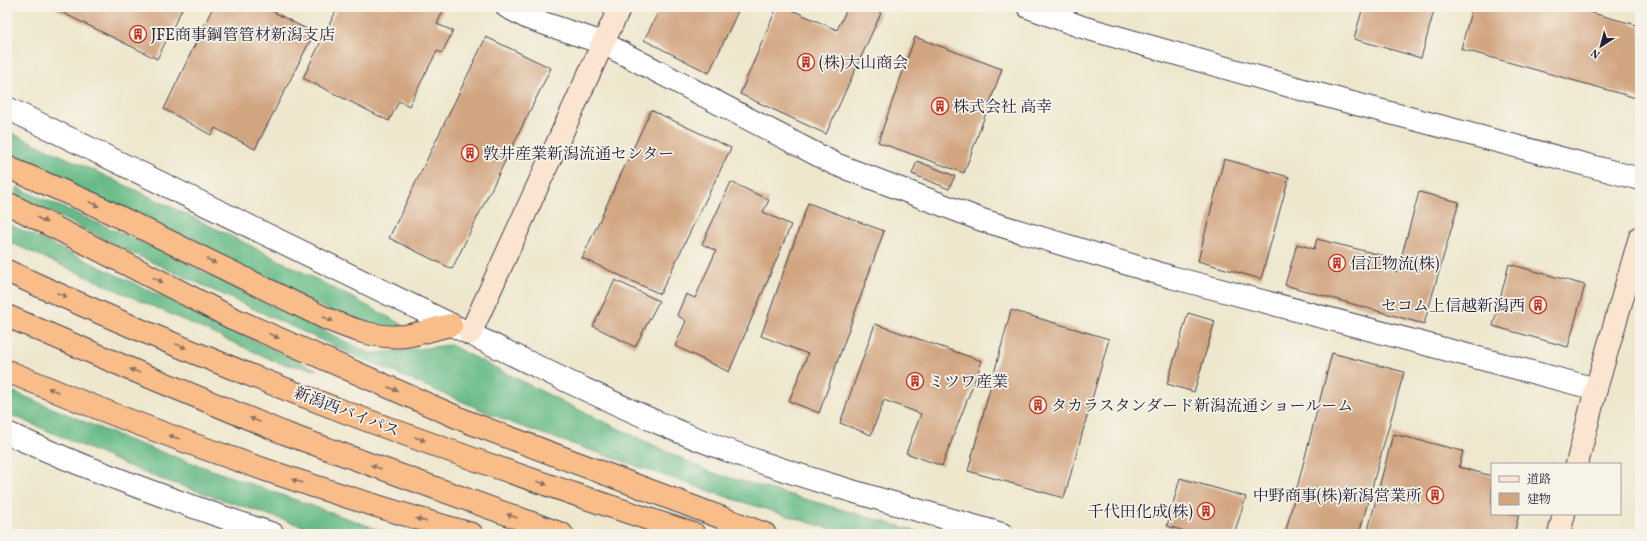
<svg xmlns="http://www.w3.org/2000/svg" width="1647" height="541" viewBox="0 0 1647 541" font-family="Vollkorn,'Noto Serif JP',serif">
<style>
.forest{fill:#68bb88;stroke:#456e62}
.building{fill:#d2a581}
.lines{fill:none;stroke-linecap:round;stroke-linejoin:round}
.street-casing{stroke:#414051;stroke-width:24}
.secondary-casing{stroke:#414051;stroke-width:24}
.highway-casing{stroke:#414051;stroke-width:24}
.street{stroke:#fff;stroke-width:22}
.secondary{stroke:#fce5d0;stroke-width:22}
.highway{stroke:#f8bd89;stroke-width:22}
.oneway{fill:#8d7062}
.labels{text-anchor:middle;stroke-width:3.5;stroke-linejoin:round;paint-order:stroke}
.poi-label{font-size:16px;fill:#22223b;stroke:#f7f3e8;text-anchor:start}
.street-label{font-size:16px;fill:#22223b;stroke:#f7f3e8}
</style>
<rect width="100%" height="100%" fill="#f7f3e8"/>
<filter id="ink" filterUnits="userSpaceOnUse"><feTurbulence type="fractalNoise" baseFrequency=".025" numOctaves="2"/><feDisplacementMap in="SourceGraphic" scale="8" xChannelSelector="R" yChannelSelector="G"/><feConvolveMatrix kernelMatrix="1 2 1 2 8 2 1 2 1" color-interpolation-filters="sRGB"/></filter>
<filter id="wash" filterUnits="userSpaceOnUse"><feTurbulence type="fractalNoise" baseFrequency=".012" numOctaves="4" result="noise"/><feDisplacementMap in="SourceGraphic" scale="16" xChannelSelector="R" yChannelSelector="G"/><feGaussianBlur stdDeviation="0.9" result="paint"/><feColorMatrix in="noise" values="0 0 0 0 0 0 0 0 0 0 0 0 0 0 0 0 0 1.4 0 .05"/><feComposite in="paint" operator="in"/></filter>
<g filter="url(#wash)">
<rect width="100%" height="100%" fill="#eee7cd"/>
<!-- forest -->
<path class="forest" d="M7,131C141,191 274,255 403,325L394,328L354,322L7,159Z
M16,187L157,249L371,354L450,345L575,408L710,472L927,534H846L730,498L517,425L358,357L130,252L16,195Z
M7,223L317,370L279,363L7,241Z
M7,389L128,440L391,534H326L149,475L7,413Z"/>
<g id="blocks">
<!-- building -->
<path class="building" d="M56,7H183L157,59L55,9Z
M213,7H264L314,33L255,149L215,128L211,135L164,109Z
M338,7H434L443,11L437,24L453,31L442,53L437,51L409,106L399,101L389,121L303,78Z
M661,7H740L709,73L644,40Z
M777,7H785L837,30L848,7H869L881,13L826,134L740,94Z
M1363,7H1435L1421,58L1354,39Z
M1472,7H1570L1640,26V99L1461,49Z
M486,37L551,68L452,269L389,238Z
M915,37L1002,69L964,173L878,142Z
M651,110L731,148L660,294L582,258Z
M1224,159L1289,177L1261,279L1198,261Z
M917,161L955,176L949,189L912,174Z
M731,182L769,200L763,212L791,225L729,372L675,346L686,321L677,315L686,294L695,298L716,251L702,244Z
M1419,192L1459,202L1424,324L1285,285L1297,244L1314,249L1317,239L1385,256L1381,269L1397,273Z
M808,203L884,231L819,413L789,401L808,354L761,336Z
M1509,264L1585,285L1568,347L1493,326Z
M615,280L659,301L635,347L593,326Z
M1011,310L1109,339L1064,498L968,471Z
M1188,313L1215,321L1194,392L1167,384Z
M875,324L982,361L942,466L906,453L921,414L884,400L871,435L840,423Z
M1332,353L1404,372L1359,534H1285Z
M1393,434L1463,451L1459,467L1492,476V514H1519L1514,534H1367Z
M1180,478L1246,497L1234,534H1195L1167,526Z"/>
</g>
</g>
<g filter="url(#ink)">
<use href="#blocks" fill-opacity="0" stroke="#414051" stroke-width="1"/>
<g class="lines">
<!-- street casing -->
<g class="street-casing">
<path id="street" d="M507,7L528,18L603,43L835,164L982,220L1171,277L1596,389
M1028,7L1082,27L1307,91L1640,179
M7,108L567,381C621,406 675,432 732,452C820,484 911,508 1002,534
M7,433C93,472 182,504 273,534"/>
</g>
<!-- secondary casing -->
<g class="secondary-casing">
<path id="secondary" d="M470,334L603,43L620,7
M1577,464L1596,389L1640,237
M1559,534L1564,514"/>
</g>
<!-- highway casing -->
<g class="highway-casing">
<path id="highway" d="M7,167L93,204L325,318C350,329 377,339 405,336C420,334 436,328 451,325
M7,203L232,318L468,422L765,534
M7,271C230,374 461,458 694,534
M7,316L142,374L284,433L562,534
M7,371C158,435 314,490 472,534"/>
</g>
<!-- street -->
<use href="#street" class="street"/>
<!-- secondary -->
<use href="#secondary" class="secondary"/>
<!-- highway -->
<use href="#highway" class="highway"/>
</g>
<!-- one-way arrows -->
<defs><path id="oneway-solid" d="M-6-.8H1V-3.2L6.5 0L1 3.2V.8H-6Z"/></defs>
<g class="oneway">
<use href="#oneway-solid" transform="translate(94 204) rotate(25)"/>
<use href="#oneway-solid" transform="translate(42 220) rotate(27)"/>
<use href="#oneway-solid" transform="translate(211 261) rotate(27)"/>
<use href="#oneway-solid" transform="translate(158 280) rotate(27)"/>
<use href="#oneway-solid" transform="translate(62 295) rotate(23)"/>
<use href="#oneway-solid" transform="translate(328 319) rotate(24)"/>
<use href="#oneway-solid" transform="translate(274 336) rotate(24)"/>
<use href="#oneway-solid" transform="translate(181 346) rotate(22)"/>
<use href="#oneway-solid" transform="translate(135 371) rotate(-157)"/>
<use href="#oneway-solid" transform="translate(393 389) rotate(24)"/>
<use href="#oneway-solid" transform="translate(53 390) rotate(-158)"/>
<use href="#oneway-solid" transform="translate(255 420) rotate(-158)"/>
<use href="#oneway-solid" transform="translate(174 437) rotate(-160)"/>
<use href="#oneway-solid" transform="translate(420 439) rotate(21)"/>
<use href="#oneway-solid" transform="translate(376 467) rotate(-160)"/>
<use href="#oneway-solid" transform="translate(297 481) rotate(-162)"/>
<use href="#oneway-solid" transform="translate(542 483) rotate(20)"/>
<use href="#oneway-solid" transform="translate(512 516) rotate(-160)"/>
<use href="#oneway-solid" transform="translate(421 520) rotate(-164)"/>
</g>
</g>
<!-- icons -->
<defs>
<g id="building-ring" transform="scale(0.9)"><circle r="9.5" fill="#f7f3e8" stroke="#c8321e" stroke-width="1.5"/><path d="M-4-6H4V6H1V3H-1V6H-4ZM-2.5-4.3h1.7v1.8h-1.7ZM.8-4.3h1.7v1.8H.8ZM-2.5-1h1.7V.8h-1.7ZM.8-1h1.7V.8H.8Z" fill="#c8321e"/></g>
</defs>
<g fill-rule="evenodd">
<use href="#building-ring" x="138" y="34"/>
<use href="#building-ring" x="806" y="62"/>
<use href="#building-ring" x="940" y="106"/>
<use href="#building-ring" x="470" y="153"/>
<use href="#building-ring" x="1337" y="263"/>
<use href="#building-ring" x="1538" y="305"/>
<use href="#building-ring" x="915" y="381"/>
<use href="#building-ring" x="1038" y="405"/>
<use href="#building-ring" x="1435" y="495"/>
<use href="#building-ring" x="1206" y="511"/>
</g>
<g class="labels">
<!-- poi labels -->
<g class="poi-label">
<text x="151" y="40">JFE商事鋼管管材新潟支店</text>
<text x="819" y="68">(株)大山商会</text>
<text x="953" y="112">株式会社 高幸</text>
<text x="483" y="159">敦井産業新潟流通センター</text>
<text x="1350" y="269">信江物流(株)</text>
<text x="1525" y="311" text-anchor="end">セコム上信越新潟西</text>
<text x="928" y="387">ミツワ産業</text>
<text x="1051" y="411">タカラスタンダード新潟流通ショールーム</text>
<text x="1422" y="501" text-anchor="end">中野商事(株)新潟営業所</text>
<text x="1193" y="517" text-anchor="end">千代田化成(株)</text>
</g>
<!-- street labels -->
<g class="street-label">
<text transform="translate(347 411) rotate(21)" y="6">新潟西バイパス</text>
</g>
</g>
<!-- margin -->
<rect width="1647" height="541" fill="none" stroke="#f7f3e8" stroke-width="24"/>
<!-- legend -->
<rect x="1491" y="463" width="130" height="52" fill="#f7f3e8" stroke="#a29fa3"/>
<rect x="1499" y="476" width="20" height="6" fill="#fce5d0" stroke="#a29fa3"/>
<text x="1527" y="483" font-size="12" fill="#22223b">道路</text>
<rect x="1499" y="493" width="20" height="12" fill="#d2a581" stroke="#a29fa3"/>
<text x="1527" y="503" font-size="12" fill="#22223b">建物</text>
<!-- north arrow -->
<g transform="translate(1601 46) rotate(216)" stroke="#f7f3e8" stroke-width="3" paint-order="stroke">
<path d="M0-3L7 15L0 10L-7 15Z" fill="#22223b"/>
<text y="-6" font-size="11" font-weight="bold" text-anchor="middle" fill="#22223b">N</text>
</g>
</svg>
